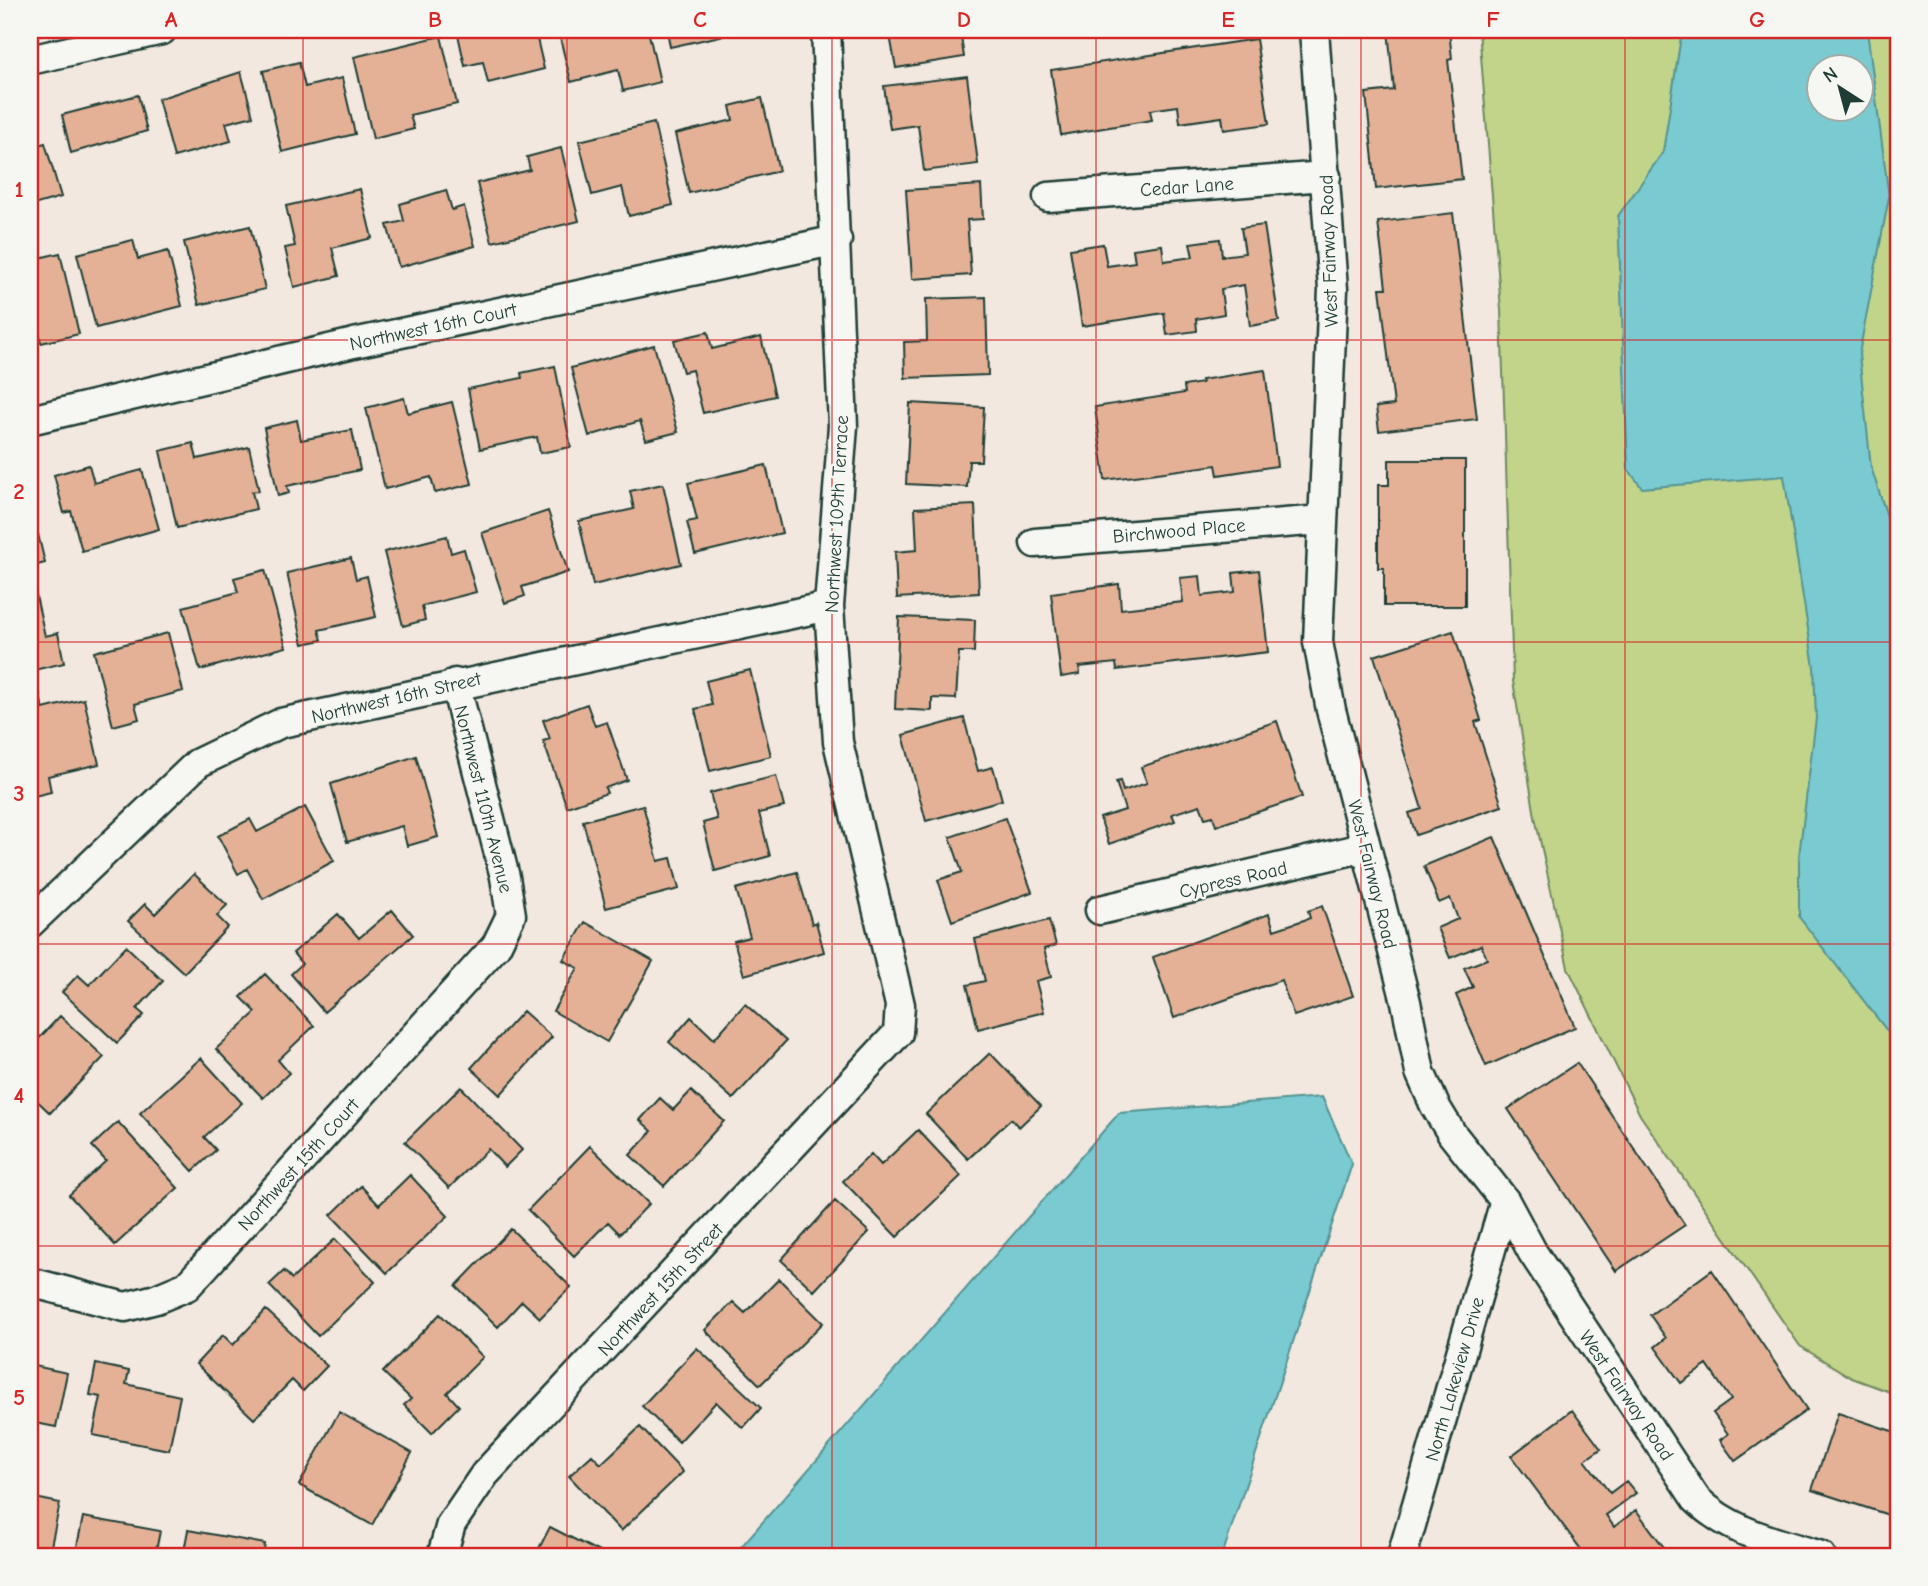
<svg xmlns="http://www.w3.org/2000/svg" width="1928" height="1586" viewBox="0 0 1928 1586" font-family="'Comic Neue',sans-serif">
<style>
.green{fill:#c1d489;stroke:#70885e;stroke-width:2;fill-rule:evenodd}
.water{fill:#79cad1;stroke:#559292;stroke-width:2;fill-rule:evenodd}
.building{fill:#e4b197;stroke:#1f3d34;stroke-width:2}
.lines{fill:none;stroke-linecap:round;stroke-linejoin:round}
.street-casing{stroke:#1f3d34;stroke-width:33}
.street{stroke:#f6f6f2;stroke-width:28}
.grid{fill:none;stroke:#d62828;stroke-width:2;stroke-opacity:0.55}
.labels{text-anchor:middle;stroke-width:5;stroke-linejoin:round;paint-order:stroke}
.street-label{font-size:19px;fill:#1f3d34;stroke:#f6f6f2}
.neatline{fill:none;stroke:#d62828;stroke-width:2.5}
.grid-label{font-size:23px;text-anchor:middle;font-weight:bold;fill:#d62828}
</style>
<rect width="100%" height="100%" fill="#f2e8e0"/>
<filter id="ink" filterUnits="userSpaceOnUse"><feTurbulence type="fractalNoise" baseFrequency=".0143" numOctaves="2"/><feDisplacementMap in="SourceGraphic" scale="14" xChannelSelector="R" yChannelSelector="G"/><feConvolveMatrix kernelMatrix="1 2 1 2 8 2 1 2 1" color-interpolation-filters="sRGB"/></filter>
<g filter="url(#ink)">
<!-- green -->
<path class="green" d="M1479,30H1898V1395L1852,1378L1800,1346L1640,1115L1568,968L1535,817L1513,681L1501,310ZM1820,66H1862V108H1820Z"/>
<!-- water -->
<path class="water" d="M1682,30H1867L1889,197L1859,354L1871,467L1898,550V1045L1799,917V856L1816,718L1814,667L1784,476L1642,488L1628,469L1618,216L1663,152ZM1820,66H1862V108H1820Z
M1322,1097L1352,1164L1222,1556H733L1119,1113Z"/>
<!-- building -->
<path class="building" d="M457,30H535L544,69L488,83L483,62L465,66Z
M558,30H648L660,82L623,91L618,70L571,82Z
M667,30H724L725,35L670,47Z
M889,30H960L964,57L896,68Z
M1388,30H1449L1452,59L1448,60L1462,179L1376,189L1366,93L1394,90Z
M441,36L457,104L410,115L414,129L373,139L354,57Z
M1256,39L1269,124L1224,130L1222,117L1180,123L1178,106L1150,110L1152,120L1061,135L1051,70Z
M299,62L305,87L342,78L355,134L282,152L263,71Z
M241,72L253,116L226,123L231,141L174,157L158,99Z
M967,76L978,164L924,171L918,125L890,129L884,86Z
M138,95L147,131L71,153L62,115Z
M762,98L779,171L689,193L675,134L733,120L730,106Z
M654,123L673,205L629,216L622,187L592,195L579,141Z
M45,143L61,197L30,206V147Z
M561,148L579,221L492,242L477,183L530,170L527,157Z
M981,185L983,219L967,220L971,275L912,279L906,190Z
M360,189L372,238L332,248L339,276L294,287L285,248L295,246L286,206Z
M446,190L452,210L464,206L475,246L399,267L387,225L404,221L400,204Z
M1453,213L1477,419L1379,431L1376,407L1394,405L1380,288H1386L1378,222Z
M1264,225L1279,321L1250,326L1244,285L1221,289L1224,314L1196,319L1197,331L1167,335L1164,313L1082,326L1070,249L1103,244L1107,266L1135,262L1133,249L1162,245L1164,261L1193,257L1190,243L1220,239L1222,256L1245,253L1241,228Z
M250,226L265,289L199,305L184,242Z
M133,240L138,259L168,251L182,306L96,328L77,254Z
M60,253L79,334L41,343L37,321L30,323V260Z
M986,297L988,375L905,378L904,342L927,341L926,299Z
M708,332L712,349L761,337L775,396L703,413L692,370L683,372L674,340Z
M654,345L678,432L646,440L640,421L589,436L571,368Z
M555,366L571,447L540,453L537,437L480,449L468,389L522,378L521,373Z
M1265,370L1277,466L1218,475L1216,465L1105,480L1095,407L1185,393L1184,386L1202,383L1201,380Z
M404,398L408,413L452,402L472,484L435,493L431,477L385,489L366,408Z
M910,403L984,407L981,461H969L967,487L906,484Z
M297,420L301,440L352,430L360,470L287,486L289,493L278,496L264,428Z
M193,443L197,459L249,447L259,491L252,492L256,509L177,528L160,451Z
M1389,460H1465V606H1384V568H1378V485H1389Z
M89,465L94,483L142,470L159,529L82,551L71,511L64,513L54,475Z
M766,465L782,533L695,554L687,522L697,520L688,483Z
M663,484L681,564L593,585L579,521L634,509L630,491Z
M975,505L979,593L897,598L895,552L917,550L915,508Z
M548,511L568,572L522,587L525,596L505,603L482,533Z
M38,534L45,563L30,567V536Z
M447,536L451,553L464,549L476,592L422,606L425,620L403,626L384,552Z
M351,558L356,579L367,576L376,617L319,630L322,640L303,644L287,573Z
M265,570L286,647L200,670L183,607L238,592L234,578Z
M1259,570L1268,652L1117,670L1116,663L1079,667L1080,674L1061,677L1051,593L1119,584L1121,609L1183,602L1180,578L1200,576L1202,596L1235,592L1233,573Z
M34,587L45,636L58,633L64,663L30,671V588Z
M899,617L975,620L974,652H959L956,699L932,698V711L895,709Z
M1453,631L1481,720L1475,722L1502,806L1416,835L1409,813L1422,809L1374,656Z
M168,633L183,691L135,704L139,719L113,726L94,652Z
M750,670L771,756L710,771L695,709L712,705L706,681Z
M39,691L43,709L84,699L99,764L48,776L51,792L30,797V693Z
M587,704L595,726L607,722L627,780L605,788L607,793L567,807L543,741L550,739L543,720Z
M964,718L978,771L993,767L1002,800L926,821L903,735Z
M1277,721L1302,797L1216,826L1213,816L1205,818L1200,805L1172,814L1175,821L1109,844L1100,818L1125,810L1116,782L1120,781L1123,791L1147,783L1141,767Z
M416,756L438,837L407,846L402,826L347,842L331,784Z
M776,776L784,807L759,813L770,856L715,871L703,823L717,819L710,793Z
M643,805L658,861L671,858L679,889L606,908L583,821Z
M305,807L334,861L263,899L247,869L238,874L218,836L250,819L257,832Z
M1005,818L1032,892L952,921L938,880L962,872L950,837Z
M1494,837L1575,1027L1486,1066L1456,995L1473,987L1464,968L1487,959L1481,945L1450,958L1437,928L1458,919L1450,898L1439,903L1424,866Z
M797,872L812,924L816,922L824,952L744,975L734,941L750,937L736,889Z
M194,874L227,905L217,916L228,927L184,973L128,921L145,904L155,914Z
M1322,906L1353,996L1294,1016L1281,980L1174,1018L1153,957L1269,914L1274,930L1310,918L1308,911Z
M392,910L413,935L324,1012L291,974L302,964L293,953L338,914L359,938Z
M1049,920L1056,945L1044,949L1051,977L1036,981L1044,1012L978,1029L967,985L985,981L975,939Z
M585,922L653,961L607,1042L553,1011L578,968L563,960Z
M126,946L163,981L137,1009L144,1015L117,1043L62,992L78,975L89,985Z
M265,974L314,1026L278,1060L289,1073L263,1098L216,1049L256,1012L241,997Z
M745,1004L786,1041L733,1099L669,1042L691,1017L714,1039Z
M523,1011L552,1037L500,1095L471,1068Z
M60,1016L104,1057L50,1113L30,1094V1048Z
M990,1053L1041,1106L1019,1127L1011,1119L968,1159L926,1114Z
M201,1058L242,1103L204,1137L216,1150L193,1171L140,1113Z
M1577,1063L1685,1225L1616,1271L1508,1109Z
M461,1087L522,1150L505,1167L488,1149L449,1188L405,1142Z
M691,1091L724,1121L664,1186L630,1155L652,1131L640,1120L660,1098L673,1110Z
M118,1122L178,1188L115,1245L69,1195L106,1161L92,1146Z
M918,1130L961,1176L897,1237L843,1181L871,1154L881,1165Z
M30,1134L38,1142L30,1149Z
M590,1146L649,1204L620,1234L608,1222L574,1256L528,1210Z
M410,1175L448,1216L387,1273L331,1215L361,1186L379,1205Z
M835,1201L869,1232L814,1291L781,1260Z
M511,1229L571,1287L540,1318L522,1301L498,1327L456,1286Z
M335,1239L375,1282L318,1336L269,1285L284,1271L292,1279Z
M1712,1270L1807,1410L1735,1461L1720,1440L1728,1434L1713,1413L1731,1400L1707,1365L1681,1383L1655,1347L1666,1338L1650,1315Z
M779,1279L823,1323L760,1385L705,1330L733,1302L745,1313Z
M266,1310L327,1366L303,1391L292,1380L254,1419L196,1364L223,1335L233,1345Z
M440,1314L483,1357L447,1393L459,1406L432,1433L404,1405L411,1399L383,1372Z
M697,1348L761,1408L743,1428L716,1402L679,1442L642,1406Z
M96,1364L129,1371L126,1384L180,1396L169,1450L93,1435L101,1397L90,1395Z
M30,1365L67,1373L56,1427L30,1422Z
M1572,1410L1601,1449L1585,1460L1610,1493L1626,1481L1636,1493L1606,1515L1614,1527L1636,1510L1669,1554L1666,1556H1586L1511,1456Z
M339,1412L412,1453L372,1525L299,1485Z
M1838,1413L1898,1433V1518L1812,1490Z
M640,1427L683,1472L621,1531L569,1476L592,1455L601,1464Z
M30,1497L60,1503L49,1556H30Z
M83,1517L160,1531L155,1556H75Z
M550,1527L607,1556H535Z
M188,1530L265,1544L263,1556H183Z
M292,1548L325,1556H290Z"/>
<g class="lines">
<!-- street casing -->
<g class="street-casing">
<path id="street" d="M1314,30L1333,289L1318,642L1331,710L1406,1002L1420,1072L1435,1106L1452,1134L1505,1201L1533,1253L1696,1499C1730,1533 1777,1542 1821,1556
M30,60L162,30
M1048,197L1326,176
M30,420L354,343L837,240
M1035,543L1322,520
M1100,910L1366,847
M30,923L198,763L281,723L829,606
M30,1282L125,1307L156,1299L187,1286L496,946L511,915L505,877L455,683
M442,1556L451,1524L485,1474L898,1033L900,1005L838,742L829,606L843,426L826,30
M1402,1556L1505,1201"/>
</g>
<!-- street -->
<use href="#street" class="street"/>
</g>
</g>
<!-- grid -->
<path class="grid" d="M303,30V1556M567,30V1556M832,30V1556M1096,30V1556M1361,30V1556M1625,30V1556M30,340H1898M30,642H1898M30,944H1898M30,1246H1898"/>
<g class="labels">
<!-- street labels -->
<g class="street-label">
<text transform="translate(1187 186) rotate(-4)" y="7">Cedar Lane</text>
<text transform="translate(1328 251) rotate(-92)" y="7">West Fairway Road</text>
<text transform="translate(433 326) rotate(-12)" y="7">Northwest 16th Court</text>
<text transform="translate(836 514) rotate(-87)" y="7">Northwest 109th Terrace</text>
<text transform="translate(1179 530) rotate(-5)" y="7">Birchwood Place</text>
<text transform="translate(396 697) rotate(-13)" y="7">Northwest 16th Street</text>
<text transform="translate(484 799) rotate(76)" y="7">Northwest 110th Avenue</text>
<text transform="translate(1373 874) rotate(76)" y="7">West Fairway Road</text>
<text transform="translate(1233 879) rotate(-13)" y="7">Cypress Road</text>
<text transform="translate(298 1164) rotate(-48)" y="7">Northwest 15th Court</text>
<text transform="translate(660 1289) rotate(-47)" y="7">Northwest 15th Street</text>
<text transform="translate(1454 1379) rotate(-74)" y="7">North Lakeview Drive</text>
<text transform="translate(1627 1395) rotate(56)" y="7">West Fairway Road</text>
</g>
</g>
<!-- margin -->
<rect width="1928" height="1586" fill="none" stroke="#f6f6f2" stroke-width="77"/>
<!-- north arrow -->
<g transform="translate(1840 88) rotate(324)"><circle r="33" fill="#f6f6f2" stroke="#a0aca6" stroke-width="2"/>
<path d="M0-5L12 26L0 18L-12 26Z" fill="#1f3d34"/>
<text y="-10" font-size="19" font-weight="bold" text-anchor="middle" fill="#1f3d34">N</text>
</g>
<rect x="38" y="38" width="1852" height="1510" class="neatline"/>
<g class="grid-label">
<text x="171" y="27">A</text>
<text x="435" y="27">B</text>
<text x="700" y="27">C</text>
<text x="964" y="27">D</text>
<text x="1228" y="27">E</text>
<text x="1493" y="27">F</text>
<text x="1757" y="27">G</text>
<text x="19" y="197">1</text>
<text x="19" y="499">2</text>
<text x="19" y="801">3</text>
<text x="19" y="1103">4</text>
<text x="19" y="1405">5</text>
</g>
</svg>
